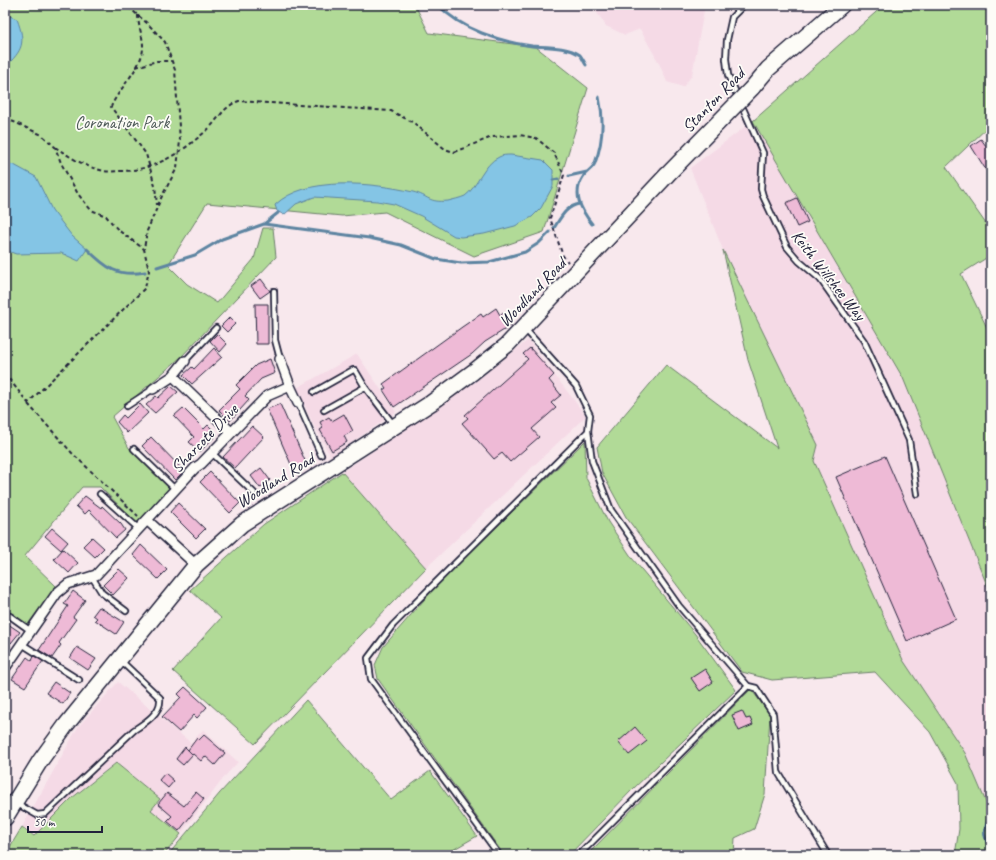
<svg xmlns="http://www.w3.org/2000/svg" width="996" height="860" viewBox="0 0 996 860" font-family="Caveat,sans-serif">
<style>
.built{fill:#f5dae6}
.green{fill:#b1da97;stroke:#6a7e69}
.water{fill:#84c5e5;stroke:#5d84a1}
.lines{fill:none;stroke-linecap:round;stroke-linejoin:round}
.stream{stroke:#5d84a1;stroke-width:3}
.building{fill:#eebad6;stroke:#22223b}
.service-casing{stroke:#22223b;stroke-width:8}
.minor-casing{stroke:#22223b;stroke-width:12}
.trunk-casing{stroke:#22223b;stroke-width:18}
.path{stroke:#22223b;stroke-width:2;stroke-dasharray:4 3;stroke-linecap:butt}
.service{stroke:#fdfcf7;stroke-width:4.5}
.minor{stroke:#fdfcf7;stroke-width:9}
.trunk{stroke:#fdfcf7;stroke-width:15}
.trunk-bridge-casing{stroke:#22223b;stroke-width:18;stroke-linecap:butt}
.trunk-bridge{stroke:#fdfcf7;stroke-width:15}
.labels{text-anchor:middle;stroke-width:3.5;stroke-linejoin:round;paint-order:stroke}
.street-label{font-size:17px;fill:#22223b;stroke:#fdfcf7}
.park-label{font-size:17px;fill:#4d5957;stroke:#fdfcf7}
</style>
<rect width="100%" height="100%" fill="#f8e8ed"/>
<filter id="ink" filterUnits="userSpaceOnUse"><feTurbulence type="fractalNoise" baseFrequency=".025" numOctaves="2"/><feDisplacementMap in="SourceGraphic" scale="8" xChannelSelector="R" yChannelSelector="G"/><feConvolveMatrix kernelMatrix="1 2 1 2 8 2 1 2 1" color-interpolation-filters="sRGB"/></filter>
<g filter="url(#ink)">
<!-- built -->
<path class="built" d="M592,5H705L692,75L683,87L667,82L659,63L640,29L625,35L606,26Z
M753,121L903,378L991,595V814L965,753L903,660L814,461L818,445L723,250L690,168Z
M528,340L586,416L426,568L342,472L474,383Z
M357,354L396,412L331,457L313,424L297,388Z
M118,682L191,743L203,730L238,762L226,775L181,834L151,810L160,799L116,763L72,798L34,836L22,827L78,727Z"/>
<!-- green -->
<path class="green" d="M5,5H415L429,33L536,47L588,88L544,232L474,256L385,212L342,216L207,203L168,265L187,284L217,303L254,259L263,228H273L276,257L181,357L112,417L129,448L169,488L137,523L100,487H82L25,556L56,586L28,624L5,610Z
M884,5H991V124L946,167L991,231V255L961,274L991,336V595L903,378L753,121Z
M723,250L818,445L814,461L903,660L965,753L991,814V855H955L959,829L958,783L930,732L875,672L772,680L742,672L626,517L602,473L597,447L666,365L777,448L748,360Z
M585,441L586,478L608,522L632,558L695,634L736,690L633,789L569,855H504L378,679L375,665L383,647L437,585Z
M342,472L426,568L255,744L173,671L221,618L190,590L264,524Z
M751,689L770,715L765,794L754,829L735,838L734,855H587Z
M306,700L391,800L430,771L477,836L444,855H168L220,793Z
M116,763L160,799L151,810L181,834L164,855H5L22,827L34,836L72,798Z"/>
<!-- water -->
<path class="water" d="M5,14L17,19C26,43 23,50 5,67Z
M511,155L543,160L553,170V186L541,208L532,217L515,226L484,234L461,237L454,236L421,216L394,204L377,201L314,197L296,204L284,215L277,211L275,205C306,175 374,183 413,192C429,196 428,203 448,201C452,200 461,198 465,196C477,188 484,163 499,157C502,155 507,155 511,155Z
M5,163L14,165L36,177L52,210L72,236L87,249L79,261L61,253L16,254L5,250Z"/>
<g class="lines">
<!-- stream -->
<path class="stream" d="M438,5C461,29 500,42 532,46C546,47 568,46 580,55C582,57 584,62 586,65
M569,176L587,172
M553,180L558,179
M264,224L278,213
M592,224C581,210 572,194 583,177C586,171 593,169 595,163C603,142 604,119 599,97
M554,228C561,217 566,206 580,204
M87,249C106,268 117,277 145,272
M157,267L195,255L222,239L264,224L369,238L401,245L436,259L461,263L489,262L525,252L539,243L550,232
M988,820L984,833L991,854"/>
</g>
<!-- building -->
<path class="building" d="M981,139L991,153V178L971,146Z
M797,198L808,222L797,227L786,203Z
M261,279L270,291L260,298L251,286Z
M255,304H268V344H256Z
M496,308L500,315L503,312L512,325L485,342L472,354L394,407L383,390L386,388L383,384L462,327L481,314L483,317Z
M230,317L236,323L227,332L221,326Z
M217,334L227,344L220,352L210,341Z
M214,348L222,357L192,384L183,375L192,367L194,369Z
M530,348L554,375L549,380L561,395L551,403L556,408L532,429L539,437L510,462L502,453L494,459L462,423L468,418L465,415L528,359L523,354Z
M270,359L275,373L261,379L245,396L249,400L230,421L219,410L240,389L236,385L256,365Z
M171,386L178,392L155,413L146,405L156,396L158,398Z
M140,404L148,413L127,433L117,422L123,415L126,418Z
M280,404L306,463L293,469L267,409Z
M183,408L204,429L208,425L217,434L200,452L189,442L194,437L174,416Z
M344,414L353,431L344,436L347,442L332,451L320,430L323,428L320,422L329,417L332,421Z
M252,426L264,437L235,468L223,457Z
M151,437L184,471L175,480L142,446Z
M885,456L956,619L907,641L836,477Z
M261,468L270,480L260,488L251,476Z
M210,472L240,503L230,513L200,482Z
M85,496L101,508L102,506L121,524L125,530L116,538L89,510L85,514L76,506Z
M178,503L205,529L196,538L170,512Z
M52,528L68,542L61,550L45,536Z
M92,537L104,548L95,557L83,546Z
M141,545L167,570L158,579L133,555Z
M63,549L78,563L69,573L54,559Z
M119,569L129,578L113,595L103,585Z
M73,591L85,600L73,617L76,619L59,643L61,645L52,658L39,650L68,606L64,604Z
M99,607L124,622L116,634L95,620L97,618L93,615Z
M5,622L20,632L11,643L5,639Z
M77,647L96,659L88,670L70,658Z
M34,656L43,661L25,687L12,679L27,657L32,661Z
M705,669L713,682L700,691L691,678Z
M54,682L70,693L63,704L46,693Z
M185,687L207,707L197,718L194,715L179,732L162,717L181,697L178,694Z
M742,711L746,719L750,718L753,725L739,731L732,715Z
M635,727L647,741L629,755L618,742Z
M204,735L225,753L215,765L205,756L201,761L193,754L183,765L176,759L185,747L192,754L188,750L197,738L199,740Z
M165,773L174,781L168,788L159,780Z
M196,792L204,799L179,831L167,821L172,816L158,804L167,793L184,806Z"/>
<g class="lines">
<!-- service casing -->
<g class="service-casing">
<path id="service" d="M744,5L732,17L727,40L726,59L728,75L763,153L761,189L763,196L787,247L799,261L820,279L864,341L909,440L917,494
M274,291L275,340L280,359
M525,329L576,386L590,415L588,431L592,461L611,510L679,606L748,686L756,688L773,714L778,772L828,855
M185,361L216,328
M314,392L353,370H355L365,387
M298,403L321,455
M127,406L153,389
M324,410L365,387L393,424
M134,449L176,490
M212,453L254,493
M100,494L139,529
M92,577L102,593L126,611
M10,616L31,631
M22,644L79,680
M16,803L37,815L45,814L134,730C145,723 162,712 160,698L121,661
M499,855L371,679L368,658L393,625L588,431
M579,855L748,686"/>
</g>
<!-- minor casing -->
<g class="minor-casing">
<path id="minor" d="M280,359L290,386
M173,376L231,432
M153,389L173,376L185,361
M148,521L196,565
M5,668L57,593L68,584L96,575L195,468L201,464L267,396L290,386L298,403"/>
</g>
<!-- trunk casing -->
<g class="trunk-casing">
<path id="trunk" d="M752,88L768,69L842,5
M5,818L40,761L66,725L196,565L242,524L431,403L473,372L507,345L667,175"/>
</g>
<!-- path -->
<path class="path" d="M138,15C138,26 143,36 143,46C144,66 118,89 111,107L146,154L155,186L157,205
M136,67L157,61H171
M5,119L14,122L42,135L55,147L61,163L78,194L91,210L106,216L118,230L144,249
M55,147C70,157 85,167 104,171C109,172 116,171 122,171C155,170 181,153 206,131C218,121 222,107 239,101L391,111L414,123L445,149L454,152L492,137L520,135L536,138L554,153L564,175L550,218L563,256L568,262
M5,374L28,403L145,288L149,271L144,249L147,231L162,196L177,168L180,141L175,70L165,42L148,24L126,5
M28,404L72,453L138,516"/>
<!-- service -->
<use href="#service" class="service"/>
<!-- minor -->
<use href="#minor" class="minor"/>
<!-- trunk -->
<use href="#trunk" class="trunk"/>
<!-- trunk-bridge casing -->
<g class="trunk-bridge-casing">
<path id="trunk-bridge" d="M667,175L752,88"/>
</g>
<!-- trunk-bridge -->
<use href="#trunk-bridge" class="trunk-bridge"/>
</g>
</g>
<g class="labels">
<!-- street labels -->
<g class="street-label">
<text transform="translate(713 100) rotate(-46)" y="6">Stanton Road</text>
<text transform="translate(829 275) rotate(52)" y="6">Keith Willshee Way</text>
<text transform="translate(532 292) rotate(-46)" y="6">Woodland Road</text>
<text transform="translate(204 438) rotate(-46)" y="6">Sharcote Drive</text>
<text transform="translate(275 480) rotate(-32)" y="6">Woodland Road</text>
</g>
<!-- park labels -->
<g class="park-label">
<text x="122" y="128">Coronation Park</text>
</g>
</g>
<!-- margin -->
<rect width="996" height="860" fill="none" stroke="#fdfcf7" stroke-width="20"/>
<rect x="10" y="10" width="976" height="840" fill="none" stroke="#22223b" stroke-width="1.5" filter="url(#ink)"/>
<!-- scale -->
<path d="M28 826v6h74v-6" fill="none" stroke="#22223b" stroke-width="2"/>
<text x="34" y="826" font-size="12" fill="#22223b" stroke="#fdfcf7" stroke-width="3" paint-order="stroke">50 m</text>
</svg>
